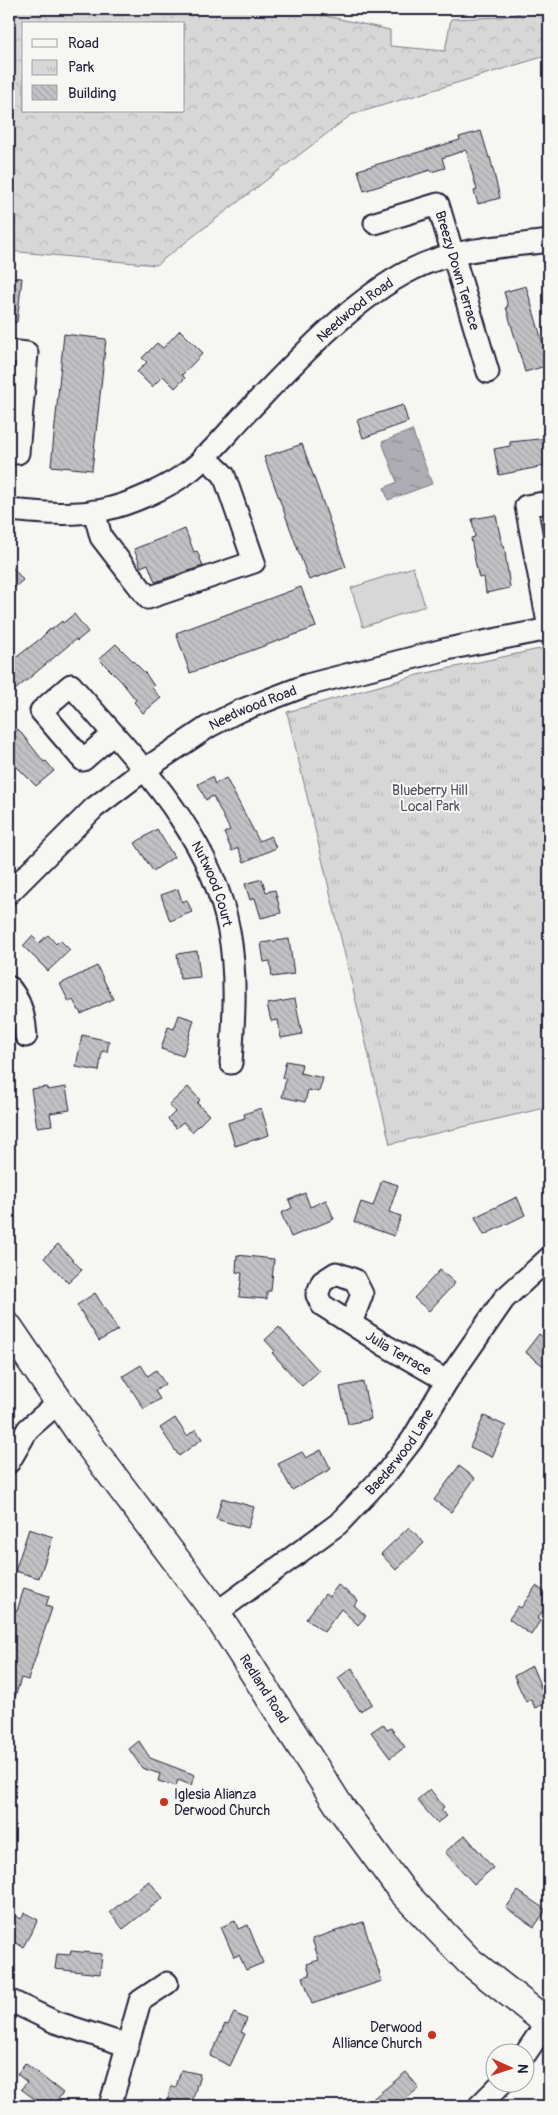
<svg xmlns="http://www.w3.org/2000/svg" width="558" height="2115" viewBox="0 0 558 2115" font-family="Pangolin,sans-serif">
<style>
.forest{fill:url(#forest-crowns);stroke:#7c7c89;fill-rule:evenodd}
.park{fill:url(#park-tufts);stroke:#7c7c89}
.pitch{fill:#d7d7d7;stroke:#7c7c89}
.water{fill:url(#water-ripples);stroke:#757583}
.building{fill:url(#building-back-hatch);stroke:#22223b}
.lines{fill:none;stroke-linecap:round;stroke-linejoin:round}
.minor-casing{stroke:#22223b;stroke-width:25}
.major-casing{stroke:#22223b;stroke-width:31}
.minor{stroke:#f6f6f2;stroke-width:21}
.major{stroke:#f6f6f2;stroke-width:28}
.poi-dot{fill:#c8321e;stroke:#f6f6f2;stroke-width:2}
.labels{text-anchor:middle;stroke-width:4;stroke-linejoin:round;paint-order:stroke}
.street-label{font-size:14px;fill:#22223b;stroke:#f6f6f2}
.park-label{font-size:14px;fill:#4f4f62;stroke:#f6f6f2}
.poi-label{font-size:14px;fill:#22223b;stroke:#f6f6f2;text-anchor:start}
</style>
<defs>
<pattern id="forest-crowns" width="20" height="18" patternUnits="userSpaceOnUse" patternTransform="scale(1.25)"><rect width="20" height="18" fill="#d7d7d7"/><path d="M2 6a3 3 0 1 1 6 0M12 15a3 3 0 1 1 6 0" fill="none" stroke="#b8b8b9"/></pattern>
<pattern id="park-tufts" width="24" height="20" patternUnits="userSpaceOnUse" patternTransform="scale(1.25)"><rect width="24" height="20" fill="#d7d7d7"/><path d="M3 7l-1-3M5 7V3M7 7l1-3M15 17l-1-3M17 17v-4M19 17l1-3" fill="none" stroke="#b8b8b9"/></pattern>
<pattern id="water-ripples" width="26" height="14" patternUnits="userSpaceOnUse" patternTransform="scale(1.25)"><rect width="26" height="14" fill="#adadb3"/><path d="M2 4q2-2 4 0t4 0M15 11q2-2 4 0t4 0" fill="none" stroke="#8c8c93"/></pattern>
<pattern id="building-back-hatch" width="6" height="6" patternUnits="userSpaceOnUse" patternTransform="scale(1.25)"><rect width="6" height="6" fill="#c2c2c4"/><path d="M-1 5l2 2M0 0l6 6M5-1l2 2" fill="none" stroke="#a6a6a9"/></pattern>
</defs>
<rect width="100%" height="100%" fill="#f6f6f2"/>
<filter id="ink" filterUnits="userSpaceOnUse"><feTurbulence type="fractalNoise" baseFrequency=".02" numOctaves="2"/><feDisplacementMap in="SourceGraphic" scale="10" xChannelSelector="R" yChannelSelector="G"/><feConvolveMatrix kernelMatrix="1 2 1 2 8 2 1 2 1" color-interpolation-filters="sRGB"/></filter>
<g filter="url(#ink)">
<!-- forest -->
<path class="forest" d="M9,9H304L317,14L390,30V46L445,51L451,19L501,17L538,9H549V55L351,115L156,265L9,251ZM24,24H184V111H24Z"/>
<!-- park -->
<path class="park" d="M549,647V1107L390,1144L287,712L418,675Z"/>
<!-- pitch -->
<path class="pitch" d="M413,567L425,606L363,627L351,588Z"/>
<!-- water -->
<path class="water" d="M412,430L432,484L388,500L384,488L397,482L382,442Z"/>
<!-- building -->
<path class="building" d="M481,131L489,158L490,157L500,198L478,204L474,191L477,190L466,150L442,158L445,168L431,172L430,170L364,191L358,170L460,140L459,137Z
M9,277L22,278L17,322H9Z
M526,286L549,365L525,372L506,307L508,306L504,292Z
M180,330L203,353L182,375L185,378L175,388L163,376L152,387L137,372L147,362L142,358L157,343L163,348Z
M64,334L106,339L92,470L51,466Z
M403,405L408,422L363,438L357,420Z
M549,438V465L499,475L494,449L510,446V442Z
M302,444L346,567L309,580L264,457Z
M496,515L502,545H504L510,588L486,593L484,577L479,578L475,561L471,538L475,537L472,519Z
M185,529L194,552L197,551L203,566L155,582L148,564L141,567L134,549Z
M9,563L23,580L9,592Z
M301,587L316,627L190,673L176,633Z
M74,614L88,632L77,641L76,639L9,695V663L40,639L50,629L51,630L62,621L63,623Z
M116,644L146,674L154,686L152,688L161,698L143,713L134,702L136,700L121,681L99,659Z
M18,729L44,762L46,761L54,771L36,786L9,759V737Z
M212,777L215,784L226,778L259,841L271,836L276,848L244,862L238,848L232,851L224,833L230,830L213,796L206,800L198,784Z
M157,829L174,857L153,871L135,843Z
M262,879L266,892L275,890L281,913L261,918L255,898L250,900L245,884Z
M178,889L182,902L187,900L192,912L170,921L161,895Z
M48,935L56,944L60,940L70,950L48,971L23,946L32,936L39,943Z
M289,939L294,974L272,977L270,961L264,962L261,943Z
M197,951L200,977L180,979L177,954Z
M97,966L113,999L81,1014L73,1000L69,1002L60,984Z
M295,999L302,1034L281,1038L278,1020L271,1021L267,1004Z
M179,1015L194,1020L183,1056L161,1049L168,1027L174,1029Z
M82,1035L109,1041L107,1052L102,1051L99,1071L76,1067Z
M286,1061L302,1064L300,1073L323,1078L319,1092L308,1090L305,1102L282,1097L286,1079L282,1078Z
M47,1087L48,1090L66,1087L70,1110L50,1113L52,1125L37,1127L31,1089Z
M188,1087L200,1100L197,1103L209,1115L192,1132L183,1122L176,1128L168,1119L175,1112L169,1105Z
M261,1108L269,1135L235,1146L228,1123L245,1118L244,1114Z
M382,1180L398,1185L389,1212L401,1216L394,1236L354,1222L361,1202L373,1206Z
M305,1193L310,1207L326,1200L334,1219L291,1237L281,1213L292,1208L289,1200Z
M517,1197L525,1215L484,1235L475,1217Z
M58,1244L82,1270L68,1283L44,1258Z
M237,1255L274,1259L271,1291H267V1299L239,1297L242,1273L236,1272Z
M440,1270L455,1283L429,1311L414,1298Z
M95,1293L118,1330L99,1341L77,1305Z
M279,1327L319,1371L302,1386L272,1353L275,1351L265,1340Z
M539,1334L549,1342V1370L525,1352Z
M141,1365L148,1376L156,1370L165,1384L155,1391L160,1399L144,1409L123,1376Z
M363,1382L371,1419L348,1424L340,1387Z
M484,1416L506,1426L492,1457L470,1447Z
M175,1418L187,1436L196,1429L202,1439L179,1456L160,1428Z
M321,1450L331,1469L292,1490L278,1464L302,1452L306,1458Z
M459,1466L475,1478L451,1512L434,1500Z
M222,1498L254,1507L248,1528L216,1519Z
M409,1527L424,1543L396,1570L381,1554Z
M29,1529L53,1537L39,1578L15,1571Z
M338,1585L358,1600L354,1605L366,1616L358,1625L341,1609L324,1632L306,1619L325,1594L329,1597Z
M536,1586L549,1595V1602L537,1619L540,1621L531,1635L509,1619L518,1606L521,1608Z
M24,1588L49,1596L46,1606L52,1608L28,1680L21,1678L12,1707H9V1616L11,1609L17,1611Z
M532,1666L547,1702L535,1708L531,1699L526,1702L514,1676Z
M352,1668L372,1704L360,1711L338,1678Z
M383,1724L387,1730L391,1728L405,1747L390,1758L371,1732Z
M139,1741L150,1758L195,1775L191,1785L178,1780L176,1786L158,1781L160,1774L142,1768L129,1749Z
M430,1789L444,1807L441,1810L446,1816L437,1823L417,1800Z
M465,1835L493,1868L474,1884L445,1852Z
M149,1881L163,1898L123,1929L110,1912Z
M518,1891L546,1910L534,1927L506,1908Z
M9,1912L21,1919L25,1913L38,1920L23,1947L9,1939Z
M235,1921L238,1929L248,1925L263,1963L246,1970L239,1955L234,1957L221,1927Z
M363,1922L382,1981L312,2004L303,1977L310,1975L307,1964L319,1960L312,1939Z
M71,1951L102,1954L100,1974L55,1969L57,1954L70,1955Z
M234,2013L247,2019L241,2032L245,2034L230,2066L210,2056L225,2024L228,2025Z
M25,2063L63,2093L52,2106H44L21,2089L27,2082L17,2074Z
M181,2070L200,2074L191,2106H166L171,2086L176,2087Z
M406,2072L419,2088L397,2106H364Z"/>
<g class="lines">
<!-- minor casing -->
<g class="minor-casing">
<g id="minor">
<path id="s1" d="M375,223L438,204L488,372"/>
<path d="M9,351L27,353L18,453L9,452"/>
<path d="M549,502L526,506L549,628"/>
<path id="s2" d="M9,510C40,513 72,516 103,510C131,504 170,487 192,469C213,452 231,428 250,409C295,362 354,298 413,269C454,248 504,247 549,241"/>
<path d="M94,511L101,537L148,598L254,562L224,475L204,456"/>
<path id="s3" d="M113,734L83,760L41,711L71,685C133,758 211,832 229,931C237,975 234,1019 231,1063"/>
<path id="s4" d="M9,893L94,808L144,770L208,727L237,712L307,685L447,649L549,629"/>
<path d="M9,987C21,1001 25,1018 26,1036"/>
<path id="s5" d="M351,1323L362,1294L355,1280L336,1273L322,1282L317,1295L322,1305L386,1346L447,1381"/>
<path d="M9,1462L28,1429L59,1402"/>
<path id="s6" d="M216,1613L338,1524L388,1471L412,1440L447,1381L504,1299L549,1258"/>
<path d="M9,2000L55,2022L126,2045"/>
<path d="M526,2053L547,2022"/>
<path d="M110,2106L140,2001L167,1983"/>
<path d="M479,2106L503,2082"/>
</g>
</g>
<!-- major casing -->
<g class="major-casing">
<g id="major">
<path id="s7" d="M9,1328L81,1434L216,1613L338,1804L402,1891L469,1961L549,2024"/>
</g>
</g>
<!-- minor -->
<use href="#minor" class="minor"/>
<!-- major -->
<use href="#major" class="major"/>
</g>
</g>
<!-- markers -->
<g class="poi-dot">
<circle cx="164" cy="1802" r="5"/>
<circle cx="432" cy="2035" r="5"/>
</g>
<g class="labels">
<!-- street labels -->
<g class="street-label">
<text dy="5" stroke="none"><textPath href="#s1" startOffset="135">Breezy Down Terrace</textPath></text>
<text dy="5" stroke="none"><textPath href="#s2" startOffset="421">Needwood Road</textPath></text>
<text dy="5" stroke="none"><textPath href="#s4" startOffset="309">Needwood Road</textPath></text>
<text dy="5" stroke="none"><textPath href="#s3" startOffset="390">Nutwood Court</textPath></text>
<text dy="5" stroke="none"><textPath href="#s5" startOffset="199">Julia Terrace</textPath></text>
<text dy="5" stroke="none"><textPath href="#s6" startOffset="246">Baederwood Lane</textPath></text>
<text dy="5" stroke="none"><textPath href="#s7" startOffset="442">Redland Road</textPath></text>
</g>
<!-- park labels -->
<g class="park-label">
<text x="430" y="795">Blueberry Hill<tspan x="430" dy="16">Local Park</tspan></text>
</g>
<!-- poi labels -->
<g class="poi-label">
<text x="174" y="1799">Iglesia Alianza<tspan x="174" dy="16">Derwood Church</tspan></text>
<text x="422" y="2032" text-anchor="end">Derwood<tspan x="422" dy="16">Alliance Church</tspan></text>
</g>
</g>
<!-- margin -->
<rect width="558" height="2115" fill="none" stroke="#f6f6f2" stroke-width="30"/>
<rect x="15" y="15" width="528" height="2085" fill="none" stroke="#22223b" stroke-width="2" filter="url(#ink)"/>
<!-- legend -->
<rect x="22" y="22" width="162" height="90" fill="#f6f6f2" stroke="#a1a1a9"/>
<rect x="32" y="39" width="25" height="8" fill="#f6f6f2" stroke="#a1a1a9"/>
<text x="68" y="48" font-size="15" fill="#22223b">Road</text>
<rect x="32" y="60" width="25" height="15" fill="url(#park-tufts)" stroke="#a1a1a9"/>
<text x="68" y="72" font-size="15" fill="#22223b">Park</text>
<rect x="32" y="85" width="25" height="15" fill="url(#building-back-hatch)" stroke="#a1a1a9"/>
<text x="68" y="98" font-size="15" fill="#22223b">Building</text>
<!-- north arrow -->
<g transform="translate(510 2068) rotate(93)"><circle r="24" fill="#f6f6f2" stroke="#a1a1a9"/>
<path d="M0-4L9 19L0 12L-9 19Z" fill="#c8321e"/>
<text y="-8" font-size="14" font-weight="bold" text-anchor="middle" fill="#22223b">N</text>
</g>
</svg>
